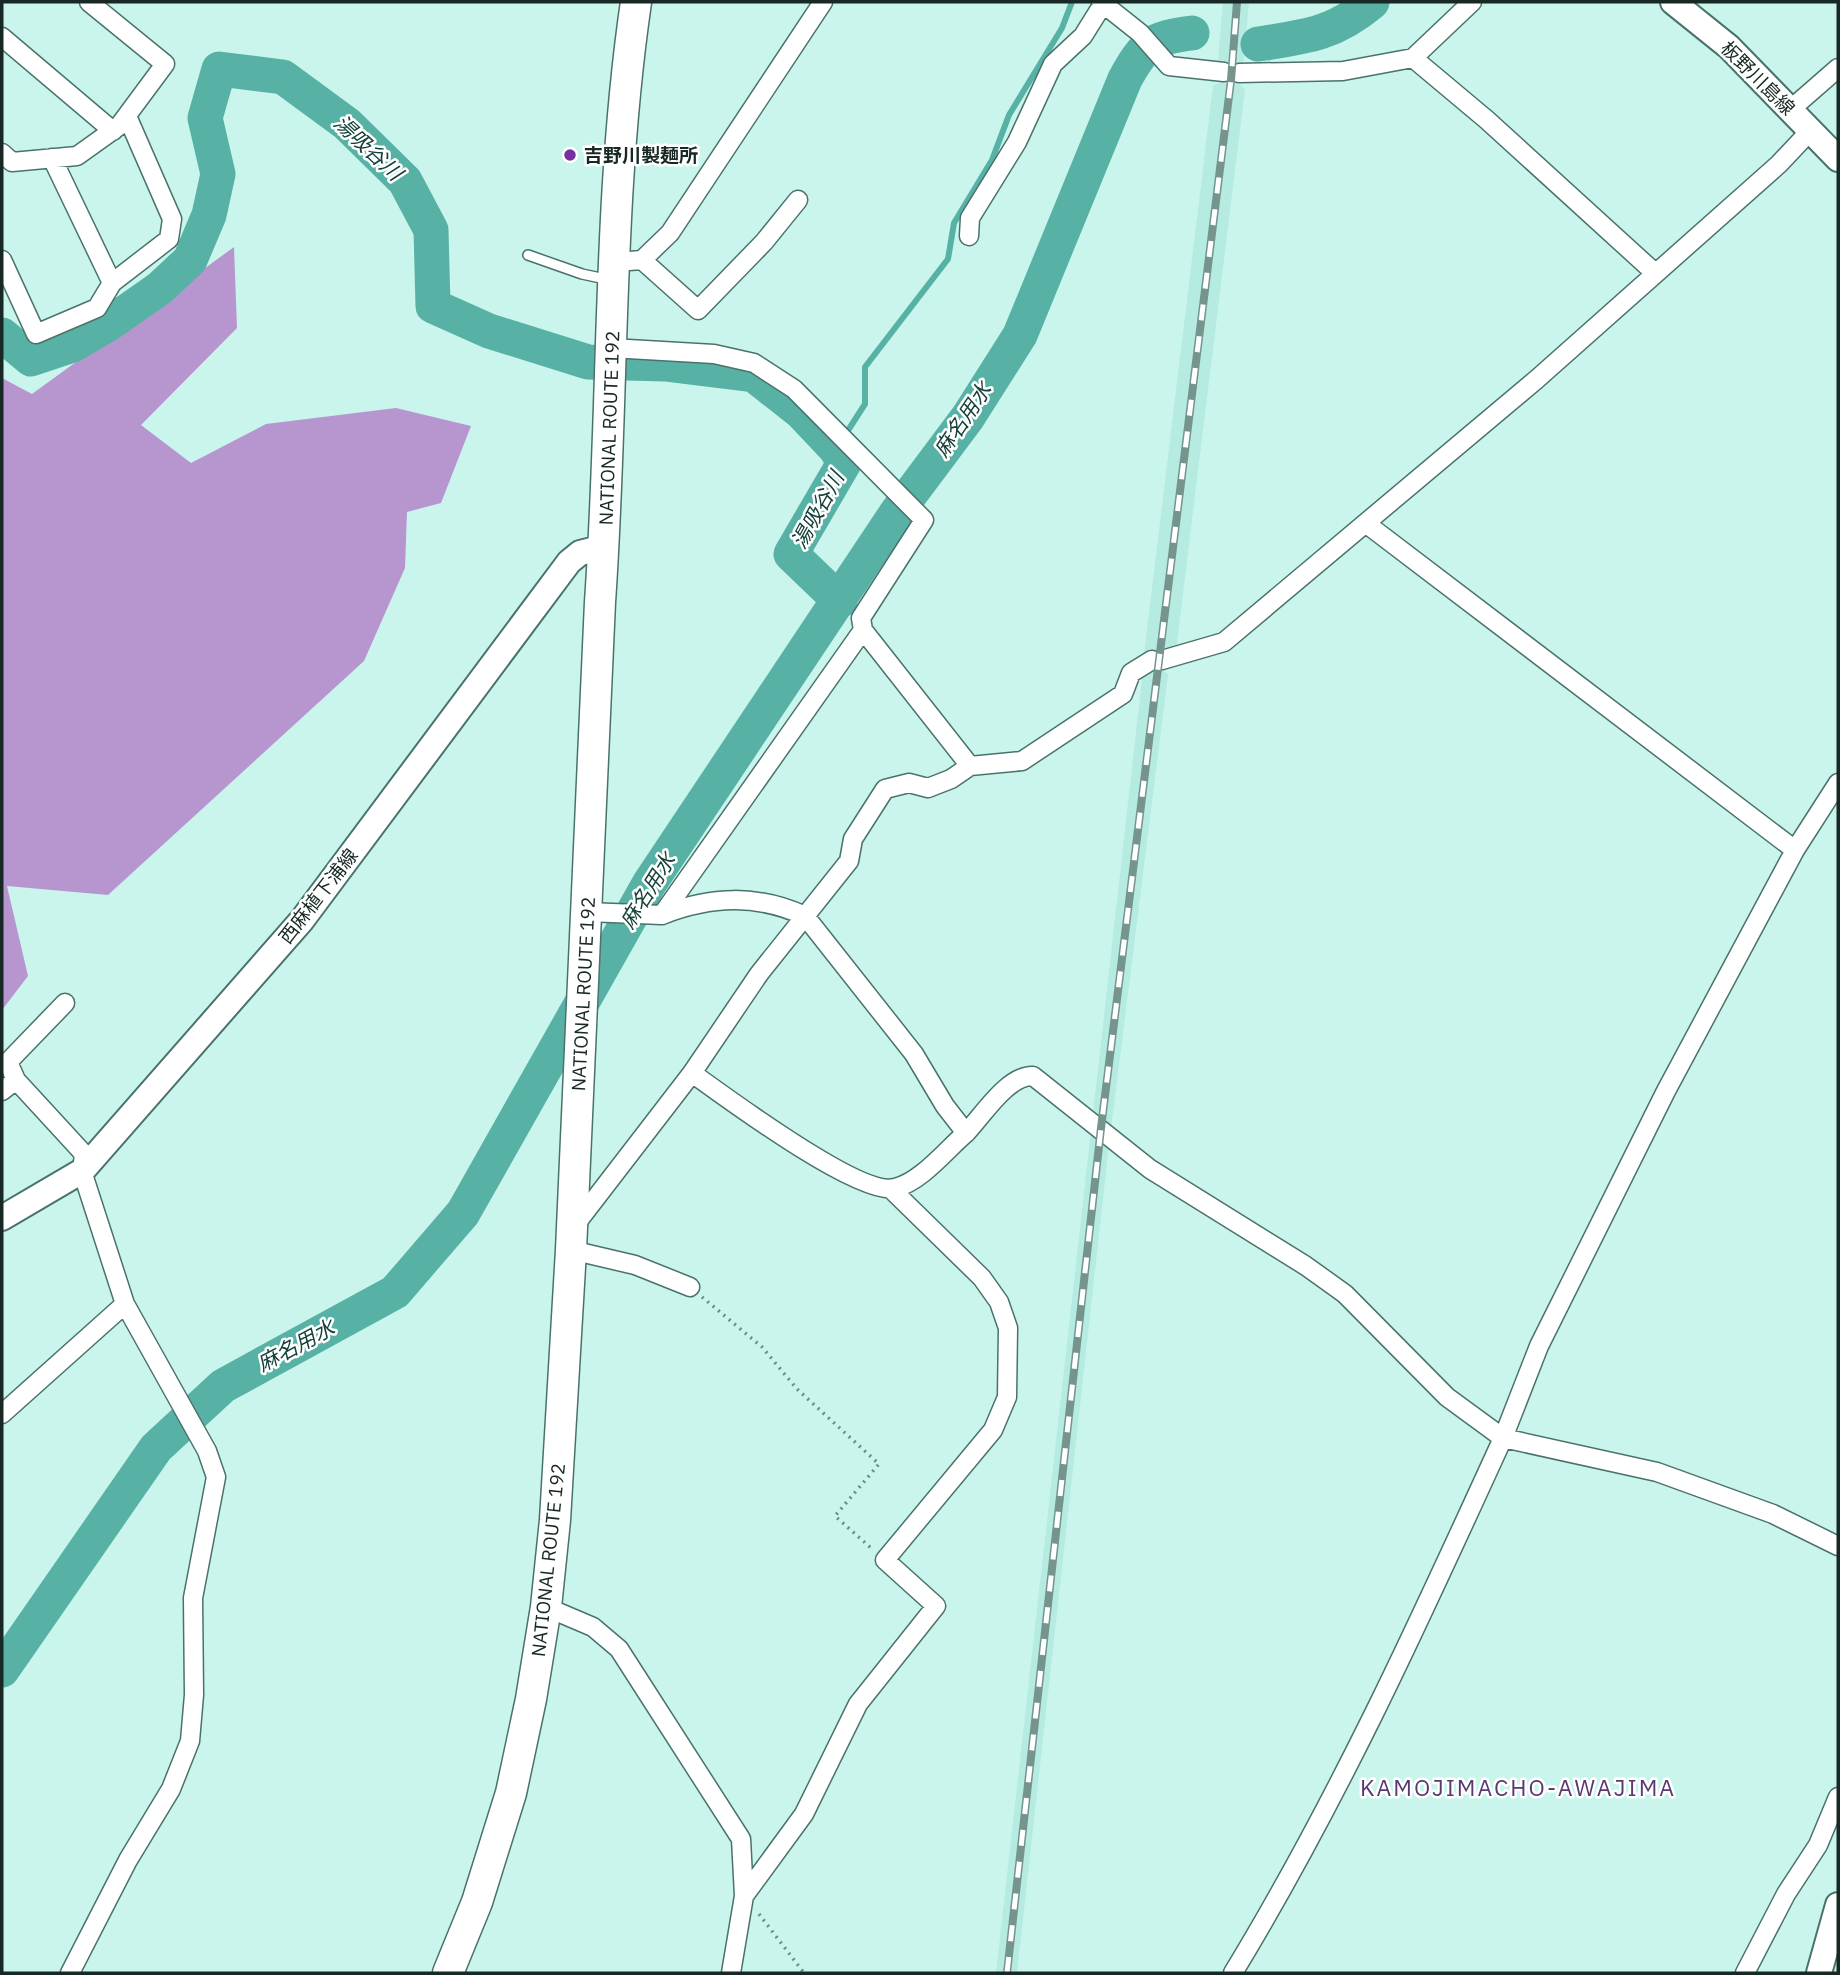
<svg xmlns="http://www.w3.org/2000/svg" width="1840" height="1975" viewBox="0 0 1840 1975" font-family="'IBM Plex Sans','Noto Sans JP',sans-serif">
<style>
.built{fill:#b6ebe2}
.forest{fill:#b796d0}
.lines{fill:none;stroke-linecap:round;stroke-linejoin:round}
.stream{stroke:#57b2a5;stroke-width:6}
.river{stroke:#57b2a5;stroke-width:35}
.service-casing{stroke:#4a726c;stroke-width:12}
.minor-casing{stroke:#4a726c;stroke-width:21}
.secondary-casing{stroke:#4a726c;stroke-width:28}
.trunk-casing{stroke:#4a726c;stroke-width:33}
.path{stroke:#6e8c87;stroke-width:3.5;stroke-dasharray:2 5;stroke-linecap:butt}
.service{stroke:#fff;stroke-width:9}
.minor{stroke:#fff;stroke-width:18}
.secondary{stroke:#fff;stroke-width:24}
.trunk{stroke:#fff;stroke-width:30}
.rail-casing{stroke:#75948e;stroke-width:8}
.rail{stroke:#fff;stroke-width:5;stroke-dasharray:16;stroke-linecap:butt}
.poi-dot{fill:#782fa2;stroke:#fff;stroke-width:2.5}
.labels{text-anchor:middle;stroke-width:5;stroke-linejoin:round;paint-order:stroke}
.street-label{font-size:19px;fill:#172825;stroke:#fff}
.poi-label{font-size:19px;font-weight:bold;fill:#172825;stroke:#fff;text-anchor:start}
.water-label{font-size:21px;font-style:italic;fill:#16413b;stroke:#fff}
.quarter-label{font-size:23px;letter-spacing:2px;fill:#5a3872;stroke:#fff}
</style>
<rect width="100%" height="100%" fill="#c9f5ed"/>
<!-- built -->
<path class="built" d="M1223,2H1249L1244,59L1238,83L1245,89L1176,650L1162,667L1168,675L1110,1136L1017,1973H996L1143,670L1152,656L1144,654L1213,86L1223,81L1224,66L1218,59Z"/>
<!-- forest -->
<path class="forest" d="M234,247L237,328L141,425L191,463L266,424L396,408L471,426L441,503L407,512L405,568L364,661L108,895L7,886L28,976L2,1010V378L32,394Z"/>
<g class="lines">
<!-- stream -->
<path class="stream" d="M836,449L865,404V367L948,259L954,223L992,160L1009,115L1062,28L1072,2"/>
<!-- river -->
<path class="river" d="M1258,44C1306,37 1334,34 1372,2
M2,335L31,359L73,345L110,323L160,288L190,260L209,215L218,174L205,118L219,69L283,77L347,124L405,181L431,230L433,306L489,331L588,362L665,364L754,375L801,412L836,449L844,463L791,554L840,601
M2,1670L156,1448L223,1386L395,1292L463,1213L649,884L897,512L968,417L1020,335L1125,79C1144,44 1152,38 1192,33"/>
<!-- service casing -->
<g class="service-casing">
<path id="service" d="M528,255L582,274L610,280"/>
</g>
<!-- minor casing -->
<g class="minor-casing">
<path id="minor" d="M1101,2L1140,33L1169,66L1224,72
M2,37L113,131
M1413,58L1472,2
M1239,73L1343,71L1413,58L1487,120L1655,273
M1791,109L1838,68
M2,153L12,162L77,156L119,126L165,64L89,2
M52,158L112,283
M969,236L970,218L1017,142L1053,64L1083,36L1103,4
M2,260L36,334L97,308L112,283L169,239L172,219L127,116
M642,260L698,310L764,242L798,200
M616,262L642,260L670,233L823,2
M1368,525L1795,850
M863,630L970,766
M1162,660L1224,642L1537,379L1779,164L1811,130
M587,912L662,915L863,630L861,618L924,520L794,389L754,363L714,354L611,348
M662,915C711,896 757,894 805,916L914,1054L945,1106L966,1133C983,1115 1008,1075 1033,1076L1150,1169L1306,1266L1345,1294L1447,1397L1503,1438L1539,1346L1666,1091L1795,850L1838,783
M65,1003L8,1062L16,1080L84,1154L82,1171L125,1304L207,1451L216,1477L193,1598L194,1695L190,1741L171,1789L128,1860L70,1973
M692,1073C724,1096 860,1197 895,1188C921,1182 946,1150 966,1133
M2,1091L16,1080
M575,1225L692,1073L759,974L849,861L853,839L885,789L909,783L928,788L951,779L970,766L1022,761L1123,694L1131,673L1152,660
M571,1250L635,1265L690,1287
M2,1414L125,1304
M546,1607L593,1627L619,1649L741,1839L744,1896L731,1973
M744,1896L804,1814L858,1704L936,1606L885,1560L993,1430L1007,1397L1008,1328L999,1302L982,1278L892,1190
M1233,1973C1338,1800 1419,1622 1503,1438L1657,1472L1773,1514L1838,1546
M1745,1973L1786,1894L1818,1845L1838,1797"/>
</g>
<!-- secondary casing -->
<g class="secondary-casing">
<path id="secondary" d="M1673,2L1729,47L1838,159
M2,1218L82,1171L302,920L569,562L580,553L604,547
M1819,1973L1838,1905"/>
</g>
<!-- trunk casing -->
<g class="trunk-casing">
<path id="trunk" d="M448,1973L477,1902L511,1793L531,1699L546,1607L555,1520L571,1250L600,602C614,403 607,200 636,2"/>
</g>
<!-- path -->
<path class="path" d="M702,1297L762,1347L797,1389L879,1464L835,1516L871,1548
M759,1914L804,1973"/>
<!-- service -->
<use href="#service" class="service"/>
<!-- minor -->
<use href="#minor" class="minor"/>
<!-- secondary -->
<use href="#secondary" class="secondary"/>
<!-- trunk -->
<use href="#trunk" class="trunk"/>
<!-- rail casing -->
<g class="rail-casing">
<path id="rail" d="M1007,1973L1101,1128L1231,80L1237,2"/>
</g>
<!-- rail -->
<use href="#rail" class="rail"/>
</g>
<!-- markers -->
<circle class="poi-dot" cx="570" cy="155" r="7"/>
<g class="labels">
<!-- street labels -->
<g class="street-label">
<text transform="translate(1758 78) rotate(45)" y="7">板野川島線</text>
<text transform="translate(609 428) rotate(-88)" y="7">NATIONAL ROUTE 192</text>
<text transform="translate(318 896) rotate(-52)" y="7">西麻植下浦線</text>
<text transform="translate(583 994) rotate(-87)" y="7">NATIONAL ROUTE 192</text>
<text transform="translate(548 1560) rotate(-84)" y="7">NATIONAL ROUTE 192</text>
</g>
<!-- poi labels -->
<g class="poi-label">
<text x="584" y="162">吉野川製麺所</text>
</g>
<!-- water labels -->
<g class="water-label">
<text transform="translate(368 148) rotate(43)" y="7">湯吸谷川</text>
<text transform="translate(963 420) rotate(-56)" y="7">麻名用水</text>
<text transform="translate(818 510) rotate(-61)" y="7">湯吸谷川</text>
<text transform="translate(648 891) rotate(-58)" y="7">麻名用水</text>
<text transform="translate(296 1346) rotate(-28)" y="7">麻名用水</text>
</g>
<!-- quarter labels -->
<g class="quarter-label">
<text x="1518" y="1796">KAMOJIMACHO-AWAJIMA</text>
</g>
</g>
<!-- border -->
<rect width="1840" height="1975" fill="none" stroke="#172825" stroke-width="7"/>
</svg>
